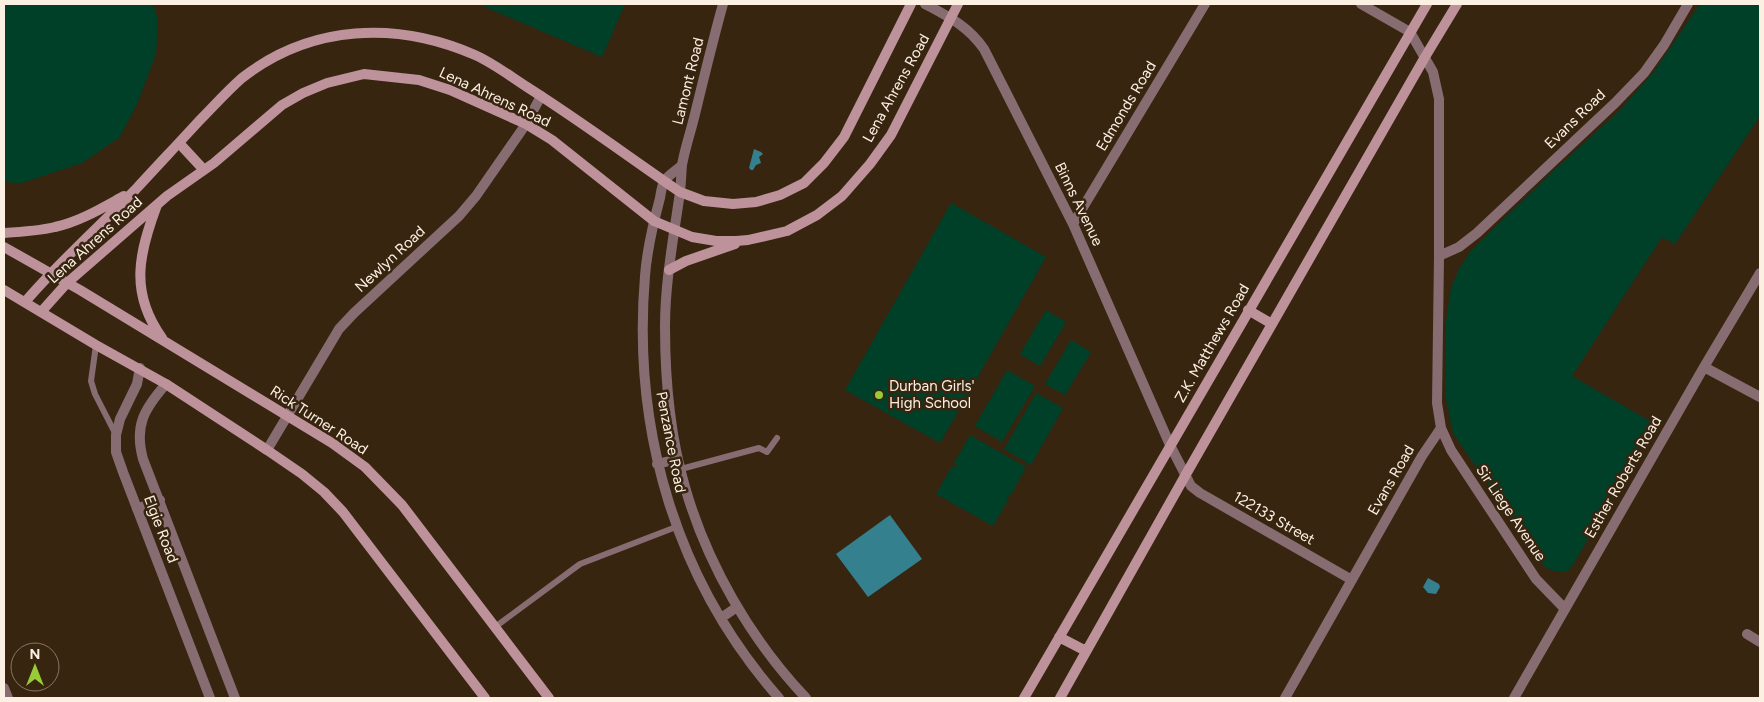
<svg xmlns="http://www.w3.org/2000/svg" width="1764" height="702" viewBox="0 0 1764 702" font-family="Figtree,sans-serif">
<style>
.green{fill:#004028}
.water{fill:#34808e}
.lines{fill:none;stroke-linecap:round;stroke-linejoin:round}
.lane{stroke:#876d72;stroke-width:6}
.street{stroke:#876d72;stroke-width:10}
.secondary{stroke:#bd929b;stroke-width:10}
.poi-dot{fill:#98cb37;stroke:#372510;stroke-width:2}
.labels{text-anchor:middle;stroke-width:5;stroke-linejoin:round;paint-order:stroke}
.street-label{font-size:15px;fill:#fcf0e3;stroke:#372510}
.poi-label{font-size:15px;fill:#fcf0e3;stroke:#372510;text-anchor:start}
</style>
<rect width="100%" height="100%" fill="#372510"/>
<!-- green -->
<path class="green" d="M4,4H153L158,20L156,54L137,104L120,137L82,163L22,183L4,182Z
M478,4H625L602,57Z
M1700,4H1760V116L1675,244L1662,237L1572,376L1655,424L1571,568L1565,572L1550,570L1543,565L1453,433L1446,399V321L1451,288L1459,269L1470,252L1484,238L1550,174L1618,112L1653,73Z
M951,203L1046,257L940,443L845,390Z
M1046,310L1066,322L1040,366L1020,354Z
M1071,340L1091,352L1065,395L1045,384Z
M1007,370L1035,386L1002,442L975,426Z
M1036,393L1063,408L1031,465L1004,449Z
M970,435L1026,467L1011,495L1009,494L1007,497L1009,498L993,526L936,494L952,466L955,468L957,465L954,463Z"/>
<!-- water -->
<path class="water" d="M754,149L761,152L763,154L759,157L761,163L756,165L753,170H751L749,168Z
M890,515L922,559L868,597L836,554Z
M1428,578L1439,584L1440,587L1436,594L1428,593L1423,587Z"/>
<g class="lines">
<!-- lane -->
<path class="lane" d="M96,345L91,381L95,394L116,435
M681,469L759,448L767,452L777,438
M495,627L580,564L676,527"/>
<!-- street -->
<path class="street" d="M723,4C713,40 704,77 695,114C691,131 685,148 682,165C681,176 681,188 679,199C673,241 665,284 665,326C665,380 670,436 685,487C707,564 751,640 806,698
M925,4C949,17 968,26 984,49L1073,224L1170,445L1191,486L1200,493L1352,580
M1361,4L1410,32L1433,72L1439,99V256L1437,403L1441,428L1451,450L1536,579L1565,609
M682,165C677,170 670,174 665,180C662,184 661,192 660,198C653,224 647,249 645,276C632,431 676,581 779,698
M1073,224L1205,4
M1439,256L1459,247L1477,233L1615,103L1644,73L1664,45L1688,4
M1704,367L1760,397
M140,368L137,384L120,419L116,435V452L123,472L210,698
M166,384C144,409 134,426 143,459L235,698
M267,450L339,329L354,313L459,216L476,196L526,124L541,96
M657,464L678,459
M137,509L160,500
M721,618L737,607
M1747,634L1760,642
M4,688L8,698
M1285,698L1422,456L1441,428
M1514,698L1704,367L1760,273"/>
<!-- secondary -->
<path class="secondary" d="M179,143L204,170
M157,205C139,253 129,292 162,338
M4,233C21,232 38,231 55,227C79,222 102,208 124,196
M4,247L80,290L332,443L365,467L402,505L549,698
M669,270L686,261L735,244
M4,290L96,345L166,384L267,450L302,474L324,492L343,512L485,698
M25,302C60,261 99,227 136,189C157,166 178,144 199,121C213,107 227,91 242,78C311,24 397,21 475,55C493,63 510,76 527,87C579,120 629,157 680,192L704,201L733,204L756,202L780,195L804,183L824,163L844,137L911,4
M1248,310L1272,324
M41,312L67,283L167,196L214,163L282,105L303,93L327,83L364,74L419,80L450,90L526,124L552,140L654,221L692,237L716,241H736L748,240L787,231L817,215L842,196L870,164L891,135L958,4
M1059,637L1086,651
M1024,698L1427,4
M1060,698L1185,476L1425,57L1457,4"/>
</g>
<!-- markers -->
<circle class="poi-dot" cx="879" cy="395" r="5"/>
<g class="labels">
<!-- street labels -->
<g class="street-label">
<text transform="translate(688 81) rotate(-76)" y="5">Lamont Road</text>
<text transform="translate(896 88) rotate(-61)" y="5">Lena Ahrens Road</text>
<text transform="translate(495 97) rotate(25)" y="5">Lena Ahrens Road</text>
<text transform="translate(1126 106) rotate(-59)" y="5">Edmonds Road</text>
<text transform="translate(1575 119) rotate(-44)" y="5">Evans Road</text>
<text transform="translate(1079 204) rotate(64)" y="5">Binns Avenue</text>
<text transform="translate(95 240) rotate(-42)" y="5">Lena Ahrens Road</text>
<text transform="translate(390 259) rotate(-43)" y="5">Newlyn Road</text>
<text transform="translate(1212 343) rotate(-60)" y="5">Z.K. Matthews Road</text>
<text transform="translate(319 420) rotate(33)" y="5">Rick Turner Road</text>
<text transform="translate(671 442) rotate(79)" y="5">Penzance Road</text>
<text transform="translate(1623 477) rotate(-60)" y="5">Esther Roberts Road</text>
<text transform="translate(1391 480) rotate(-60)" y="5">Evans Road</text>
<text transform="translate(1511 513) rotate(56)" y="5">Sir Liege Avenue</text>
<text transform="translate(1274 518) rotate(30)" y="5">122133 Street</text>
<text transform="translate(161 529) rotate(69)" y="5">Elgie Road</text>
</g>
<!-- poi labels -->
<g class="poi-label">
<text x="889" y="391">Durban Girls'<tspan x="889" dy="17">High School</tspan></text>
</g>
</g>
<!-- border -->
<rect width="1764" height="702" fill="none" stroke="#fcf0e3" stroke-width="10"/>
<!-- north arrow -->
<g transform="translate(35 667)"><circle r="24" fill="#372510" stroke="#867664"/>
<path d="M0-4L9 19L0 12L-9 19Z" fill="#98cb37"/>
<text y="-8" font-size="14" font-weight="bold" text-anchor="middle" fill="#fcf0e3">N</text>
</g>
</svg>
